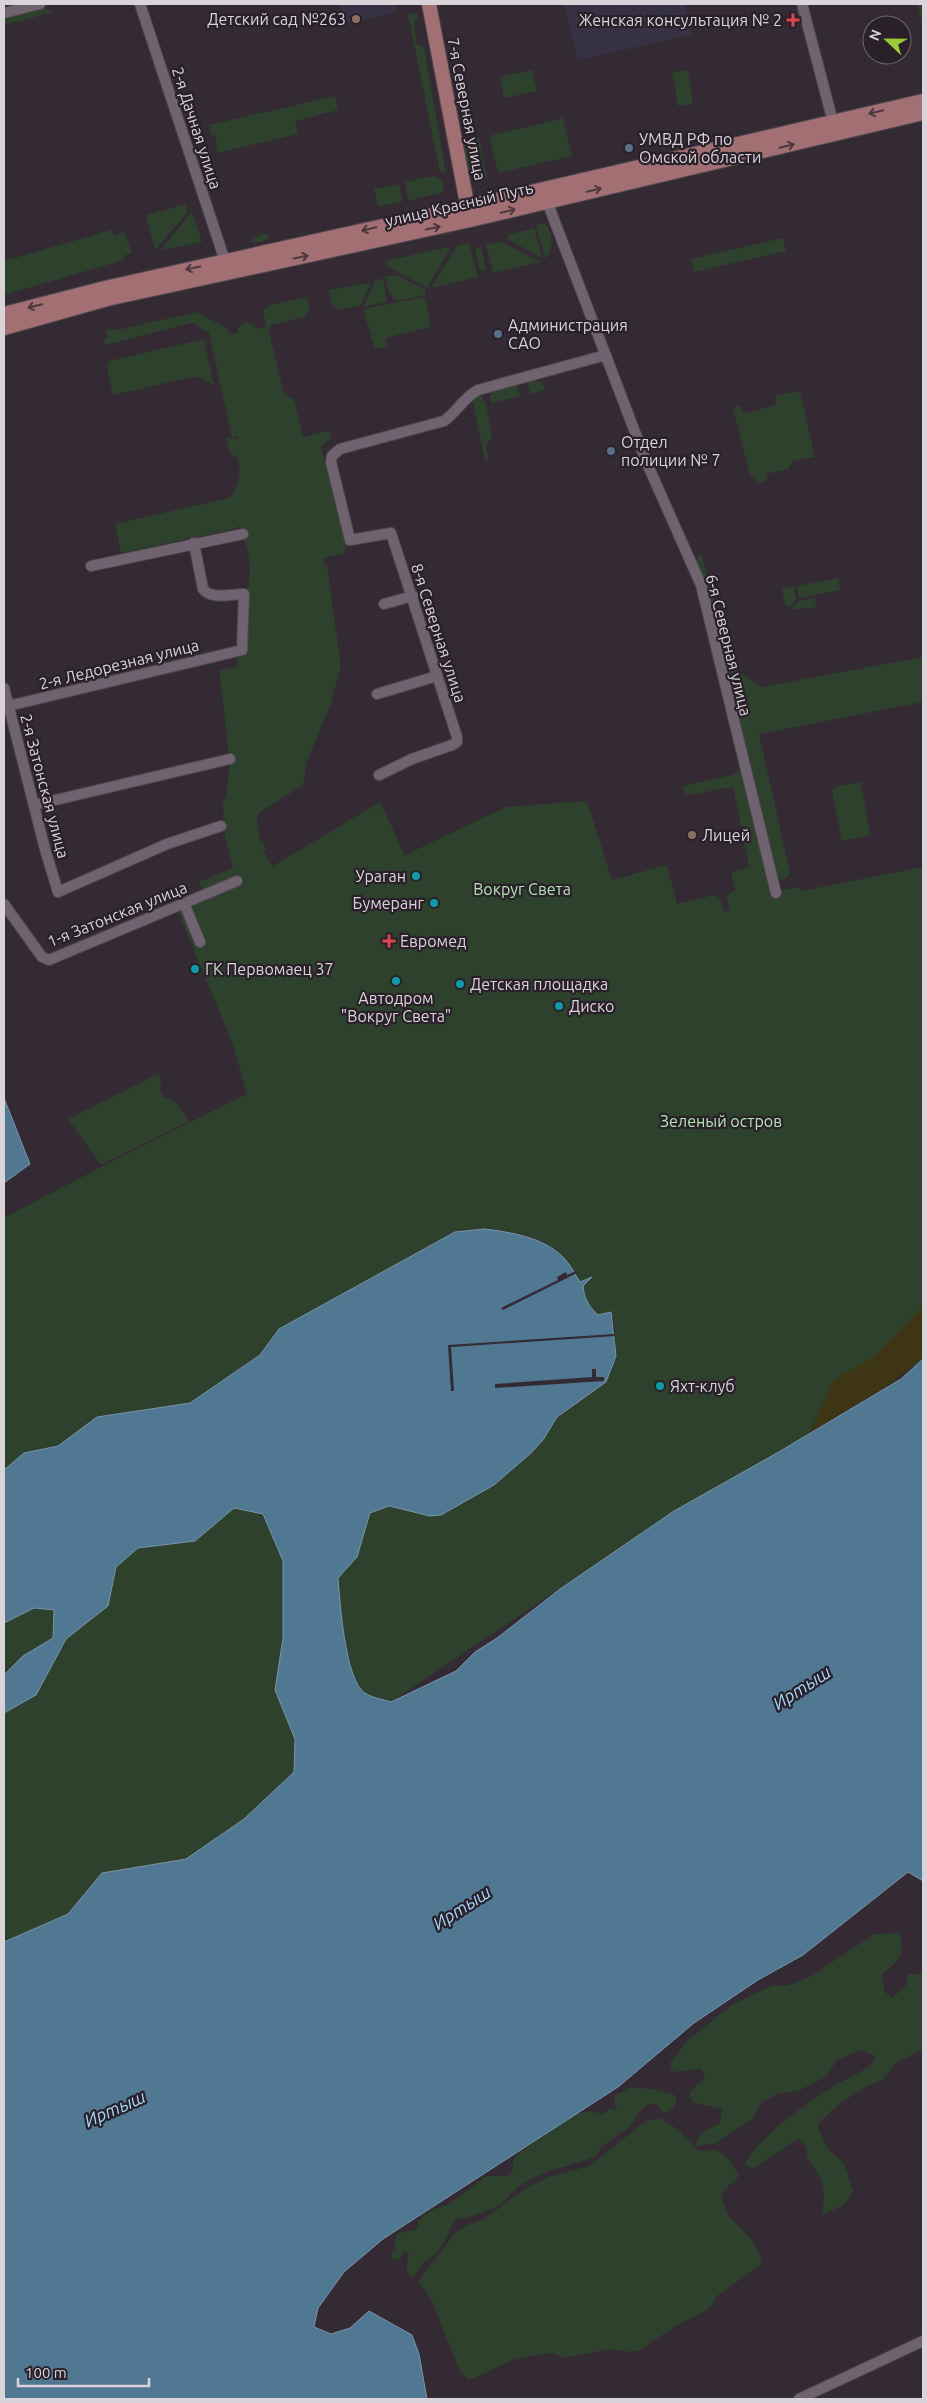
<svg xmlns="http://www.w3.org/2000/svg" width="927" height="2403" viewBox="0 0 927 2403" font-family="Ubuntu,sans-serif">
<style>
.education{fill:#373243}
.green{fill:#2d412d}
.sand{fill:#3d3514}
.water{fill:#517893;stroke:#7a94a8}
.pier{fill:#332a34}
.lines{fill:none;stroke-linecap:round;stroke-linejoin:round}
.minor-casing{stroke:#504851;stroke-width:12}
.major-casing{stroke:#504851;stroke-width:16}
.minor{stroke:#6e636f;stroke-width:10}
.major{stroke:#a27073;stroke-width:14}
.oneway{stroke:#4d3840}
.education-dot{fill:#8d6e63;stroke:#29202a;stroke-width:2}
.health-dot{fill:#e0444e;stroke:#29202a;stroke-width:2}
.service-dot{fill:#5c6f8a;stroke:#29202a;stroke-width:2}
.culture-dot{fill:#0f9aa8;stroke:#29202a;stroke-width:2}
.labels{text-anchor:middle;stroke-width:4.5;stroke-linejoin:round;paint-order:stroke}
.poi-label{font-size:16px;fill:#dad4da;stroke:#29202a;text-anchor:start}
.street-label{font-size:16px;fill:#dad4da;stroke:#29202a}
.park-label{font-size:16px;fill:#b2e7b1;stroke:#29202a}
.water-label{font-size:18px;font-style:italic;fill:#a4d7fa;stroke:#29202a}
</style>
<rect width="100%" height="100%" fill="#332a34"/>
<!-- education -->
<path class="education" d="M340,4H394L396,13L344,24Z
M565,4H685L692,35L577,60Z"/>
<!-- green -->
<path class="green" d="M918,4H923V34Z
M41,7L54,12L4,25V13Z
M417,13L419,18L414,22L417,44L424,48L446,173L440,172L408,15Z
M532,70L537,91L504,98L500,77Z
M688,70L693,104L678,106L672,72Z
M335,96L338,110L295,121L298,134L217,153L216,135H211L209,125Z
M563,118L572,156L498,173L489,136Z
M479,138L487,178L480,179L473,171H469L463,141Z
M435,176L443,182L444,187L441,193L408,201L405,182Z
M399,184L403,201L378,207L374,189Z
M185,204L188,212L155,250L146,215Z
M192,211L202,242L161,250Z
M544,223C554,233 554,249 545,259L536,225Z
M534,228L542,258L507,239L508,235Z
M112,230L114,236L124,232L132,253L123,256L124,260L4,295V261Z
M264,234L269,236V238L262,242H251L252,238Z
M783,238L786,251L694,272L691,259Z
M498,242H503L540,262L493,273L486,245Z
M469,244L478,277L431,288L458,245Z
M447,247L450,249L427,288L385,265L387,261Z
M481,247L486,270L480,271L475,248Z
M396,275L425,289V295L397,301L389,293L385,277Z
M383,278L387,302L363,307L375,281Z
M368,283L370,284L361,305L340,310L332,305L328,290Z
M307,297L310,308L305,317L271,325L269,333L284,394L294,399L303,437L330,430L331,439L324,443L321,448L347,546L343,554L323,558L324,565H327L341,667L330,706L307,761L303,785L259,813L257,818L260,841H262L266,849L263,852L273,866L380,802L405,855L506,807L587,801L612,880L667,865L677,904L714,895L720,899L724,912L729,910L727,895L735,891L731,872L749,867L733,787L688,795L684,792L683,789L684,786L735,774L738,770L740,772L773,899L782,896L781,890L799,887L801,891L923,867V1360L849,1405L790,1447L682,1506L391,1702C382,1700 372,1699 365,1694C344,1680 340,1602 338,1578L357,1557L370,1513L388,1506L430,1516L441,1515L465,1502L494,1485L531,1453L543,1440L557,1417L606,1382L615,1330L611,1312L598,1315C590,1307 584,1298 583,1286L591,1279L580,1282C575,1274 570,1263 563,1256C536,1229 490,1229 455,1232L279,1329L260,1355L189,1403L97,1417L58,1446L24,1453L4,1470V1218L118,1158L247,1094L233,1045L178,911L237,887L234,876L203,891L199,882L233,868L224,831L210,835V831L224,827L223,800L226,798L230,763L219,670L237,667L238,657L243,652L247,589C254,569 247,545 240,526L235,529L121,553L115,524L229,498C240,487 241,472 238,458L230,453L226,438L238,439V436L232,437L209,333L192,323L106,345L104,339L108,338L106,329L117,330L197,312L228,329L229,335L238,333V327L245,322L254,325L256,329L266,327L263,311L269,305Z
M425,297L431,327L385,338L387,346L375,349L363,309Z
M204,339L214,385L200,377H192L113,395L107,368L109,361Z
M534,380L543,384L545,390L530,394L527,382Z
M516,384L520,396L491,403L490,396L495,389Z
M800,391L815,457L793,461L788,469L766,474L767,481L760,483L750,475L733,408L740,405L743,413H746L776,405L775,396Z
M479,394L486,403L492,436L486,446L489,460L485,461L472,399Z
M701,553L735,669L762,687L923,657V702L759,734L790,872L788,877L781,880L775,874L696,561Z
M838,578L840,590L799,598L797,586Z
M794,586L796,599L790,608L785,604L782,589Z
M815,598L816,607L792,610L798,601Z
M861,782L870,835L842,841L832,790L835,787Z
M158,1074L161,1078L160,1091L164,1098L174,1100L190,1121L101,1165L68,1119Z
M234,1508L263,1514L283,1561V1638L275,1690L295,1739L294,1772L244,1819L186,1859L102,1873L68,1914L4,1942V1713L36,1695L66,1639L108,1606L116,1567L138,1548L195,1541Z
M34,1608L54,1610L53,1638L23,1656L4,1675V1623Z
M900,1933C905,1955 899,1961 882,1974L884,1991L892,1998L906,1985L908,1974H923V2049L896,2063L884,2079L866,2087L839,2104L817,2125L828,2149L844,2164L853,2191L844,2205L822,2215C824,2203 826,2186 819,2175C811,2162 807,2164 806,2147L798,2139L752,2169L744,2164C766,2131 801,2107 834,2086C849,2076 869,2072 876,2056L860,2050L837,2060L826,2077L798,2091L778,2094L762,2102L752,2119L716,2143L695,2147L700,2134L720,2123L722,2109L692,2102L689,2092L705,2078L701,2069L672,2072L670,2063L688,2040L733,2004L773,1985L787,1986L811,1976L874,1934Z
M631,2087L651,2089L675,2095L677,2101L670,2111L664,2113L656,2104H648L640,2111L630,2127L601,2147L596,2156C573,2166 546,2169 524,2183C515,2188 509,2198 501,2204C488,2213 476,2213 462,2219L456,2217L443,2244L435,2254L422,2264L414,2276H410C404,2268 408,2260 409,2252L405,2251L399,2259L394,2260L390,2257L393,2251L397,2249L394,2243L398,2233L415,2230L418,2226V2221L431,2210L449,2204L486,2176H507L512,2172L514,2160L518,2154C534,2143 566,2116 584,2112C591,2110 596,2113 603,2114L610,2109L617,2110L614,2104L615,2095Z
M660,2118L677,2129L698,2151C725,2148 724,2154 739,2175C735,2184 726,2184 721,2197L728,2215L751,2239L762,2258L759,2266L717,2296L709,2309L676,2326L640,2350L630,2352L610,2349L564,2358L552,2353L538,2355L513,2360L474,2378L467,2379L459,2369L431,2299L418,2281L456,2232L470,2224L484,2219L526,2188L551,2176L590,2166L645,2121Z"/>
<!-- sand -->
<path class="sand" d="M923,1306V1357L890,1384L809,1433L834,1380L876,1355Z"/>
<!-- water -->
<path class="water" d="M4,1098L30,1164L4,1183Z
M484,1229C510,1232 543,1237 563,1257C570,1264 575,1274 580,1282L592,1277L583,1286C584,1298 589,1307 598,1315L611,1312L616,1356L606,1382L557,1417L543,1440L531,1453L494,1485L441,1515L430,1516L389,1506L370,1513L357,1557L338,1578C340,1601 345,1681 365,1693C372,1698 383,1699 391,1702L456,1671L475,1652L497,1638L560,1589L674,1511L777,1453L901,1379L923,1359V1881L908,1872L803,1955L758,1980L694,2023L618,2087L383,2239L344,2272L318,2308L314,2327L331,2334L350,2328L369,2311L412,2335L419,2354L427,2399H4V1942L68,1914L102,1873L186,1859L244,1819L294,1772L295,1739L275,1690L283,1638V1561L263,1514L234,1508L195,1541L138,1548L116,1567L108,1606L66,1639L36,1695L4,1713V1675L23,1656L53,1638L54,1610L34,1608L4,1623V1470L24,1453L58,1446L97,1417L190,1403L260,1355L279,1329L455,1232Z"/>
<!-- pier -->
<path class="pier" d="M576,1271L577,1273L503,1310L501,1308L558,1280L557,1277L566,1272L567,1275Z
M614,1334L615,1336L451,1347L454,1391H451L448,1345Z
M592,1369H596V1377H604V1381L495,1388V1384L592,1377Z"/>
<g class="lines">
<!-- minor casing -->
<g class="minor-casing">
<path id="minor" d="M140,4L225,261
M802,4L833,122
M4,13L40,4
M545,196L646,461L701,585L776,893
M91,566L243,534
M384,604L413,596
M4,688L45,849L58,892L167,844L221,826
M377,694L437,676
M4,707L242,650L244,594C232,594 211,600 203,589L194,543
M379,775L412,759L452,745L457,742V737L391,533L350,540L331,462L332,456L340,449L444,421C457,412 463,398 478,390L606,355
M34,805L230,759
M184,903L200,942
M4,904L42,957L49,960L237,881
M799,2399L923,2341"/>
</g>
<!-- major casing -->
<g class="major-casing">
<path id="major" d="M429,4L469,214
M4,314L105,288L428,216L923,101
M4,328L107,299L470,220L923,113"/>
</g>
<!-- minor -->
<use href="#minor" class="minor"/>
<!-- major -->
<use href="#major" class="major"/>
</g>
<!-- one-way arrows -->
<defs><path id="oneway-shaft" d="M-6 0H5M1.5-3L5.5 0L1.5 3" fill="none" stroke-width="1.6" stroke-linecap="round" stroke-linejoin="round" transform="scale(1.25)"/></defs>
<g class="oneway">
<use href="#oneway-shaft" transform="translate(876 112) rotate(167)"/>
<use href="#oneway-shaft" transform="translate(787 146) rotate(-13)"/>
<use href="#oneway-shaft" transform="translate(594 190) rotate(-13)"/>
<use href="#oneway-shaft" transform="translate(508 211) rotate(-14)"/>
<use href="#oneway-shaft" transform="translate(433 228) rotate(-12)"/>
<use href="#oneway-shaft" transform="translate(369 229) rotate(167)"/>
<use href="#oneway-shaft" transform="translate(301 257) rotate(-12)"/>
<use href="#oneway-shaft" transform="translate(193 268) rotate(168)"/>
<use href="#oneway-shaft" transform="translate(35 306) rotate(166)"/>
</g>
<!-- markers -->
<g class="education-dot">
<circle cx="356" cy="19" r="5"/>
<circle cx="692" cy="835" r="5"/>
</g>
<g class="health-dot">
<path d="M790.5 12.5h5v5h5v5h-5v5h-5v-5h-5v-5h5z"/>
<path d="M386.5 933.5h5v5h5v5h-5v5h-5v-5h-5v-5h5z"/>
</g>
<g class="service-dot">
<circle cx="629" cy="148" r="5"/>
<circle cx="498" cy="334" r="5"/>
<circle cx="611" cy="451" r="5"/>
</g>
<g class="culture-dot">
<circle cx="416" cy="876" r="5"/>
<circle cx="434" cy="903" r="5"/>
<circle cx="195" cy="969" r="5"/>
<circle cx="396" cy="981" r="5"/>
<circle cx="460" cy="984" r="5"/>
<circle cx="559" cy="1006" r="5"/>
<circle cx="660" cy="1386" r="5"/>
</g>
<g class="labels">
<!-- poi labels -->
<g class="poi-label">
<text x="346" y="25" text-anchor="end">Детский сад №263</text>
<text x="782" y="26" text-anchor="end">Женская консультация № 2</text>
<text x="639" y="145">УМВД РФ по<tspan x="639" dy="18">Омской области</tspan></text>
<text x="508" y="331">Администрация<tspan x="508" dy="18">САО</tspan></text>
<text x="621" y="448">Отдел<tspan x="621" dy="18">полиции № 7</tspan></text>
<text x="702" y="841">Лицей</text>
<text x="406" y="882" text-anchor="end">Ураган</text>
<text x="424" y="909" text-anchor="end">Бумеранг</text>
<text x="400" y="947">Евромед</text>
<text x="205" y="975">ГК Первомаец 37</text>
<text x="470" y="990">Детская площадка</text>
<text x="396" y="1004" text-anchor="middle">Автодром<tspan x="396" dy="18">"Вокруг Света"</tspan></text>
<text x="569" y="1012">Диско</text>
<text x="670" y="1392">Яхт-клуб</text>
</g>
<!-- street labels -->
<g class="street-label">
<text transform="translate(467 109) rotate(79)" y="6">7-я Северная улица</text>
<text transform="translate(197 128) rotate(72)" y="6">2-я Дачная улица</text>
<text transform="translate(459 204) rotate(-13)" y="6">улица Красный Путь</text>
<text transform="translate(439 633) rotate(72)" y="6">8-я Северная улица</text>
<text transform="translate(729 645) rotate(76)" y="6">6-я Северная улица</text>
<text transform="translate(119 664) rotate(-14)" y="6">2-я Ледорезная улица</text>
<text transform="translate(45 786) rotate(75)" y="6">2-я Затонская улица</text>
<text transform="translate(117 914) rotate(-22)" y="6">1-я Затонская улица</text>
</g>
<!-- park labels -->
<g class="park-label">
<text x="522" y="895">Вокруг Света</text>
<text x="721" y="1127">Зеленый остров</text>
</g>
<!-- water labels -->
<g class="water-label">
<text transform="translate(802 1688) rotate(-33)" y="6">Иртыш</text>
<text transform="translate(462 1908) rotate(-33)" y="6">Иртыш</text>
<text transform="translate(115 2109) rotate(-24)" y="6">Иртыш</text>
</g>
</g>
<!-- border -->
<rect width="927" height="2403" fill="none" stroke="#dad4da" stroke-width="10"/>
<!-- north arrow -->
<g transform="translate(887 40) rotate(292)"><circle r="24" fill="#29202a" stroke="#706870"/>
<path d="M0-4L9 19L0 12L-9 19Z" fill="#9acb34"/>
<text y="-8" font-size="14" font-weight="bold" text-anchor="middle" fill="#dad4da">N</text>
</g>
<!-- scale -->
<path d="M18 2378v8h131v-8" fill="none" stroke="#dad4da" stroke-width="2.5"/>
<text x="25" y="2378" font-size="15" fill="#dad4da" stroke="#29202a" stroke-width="4" paint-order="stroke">100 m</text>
</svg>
